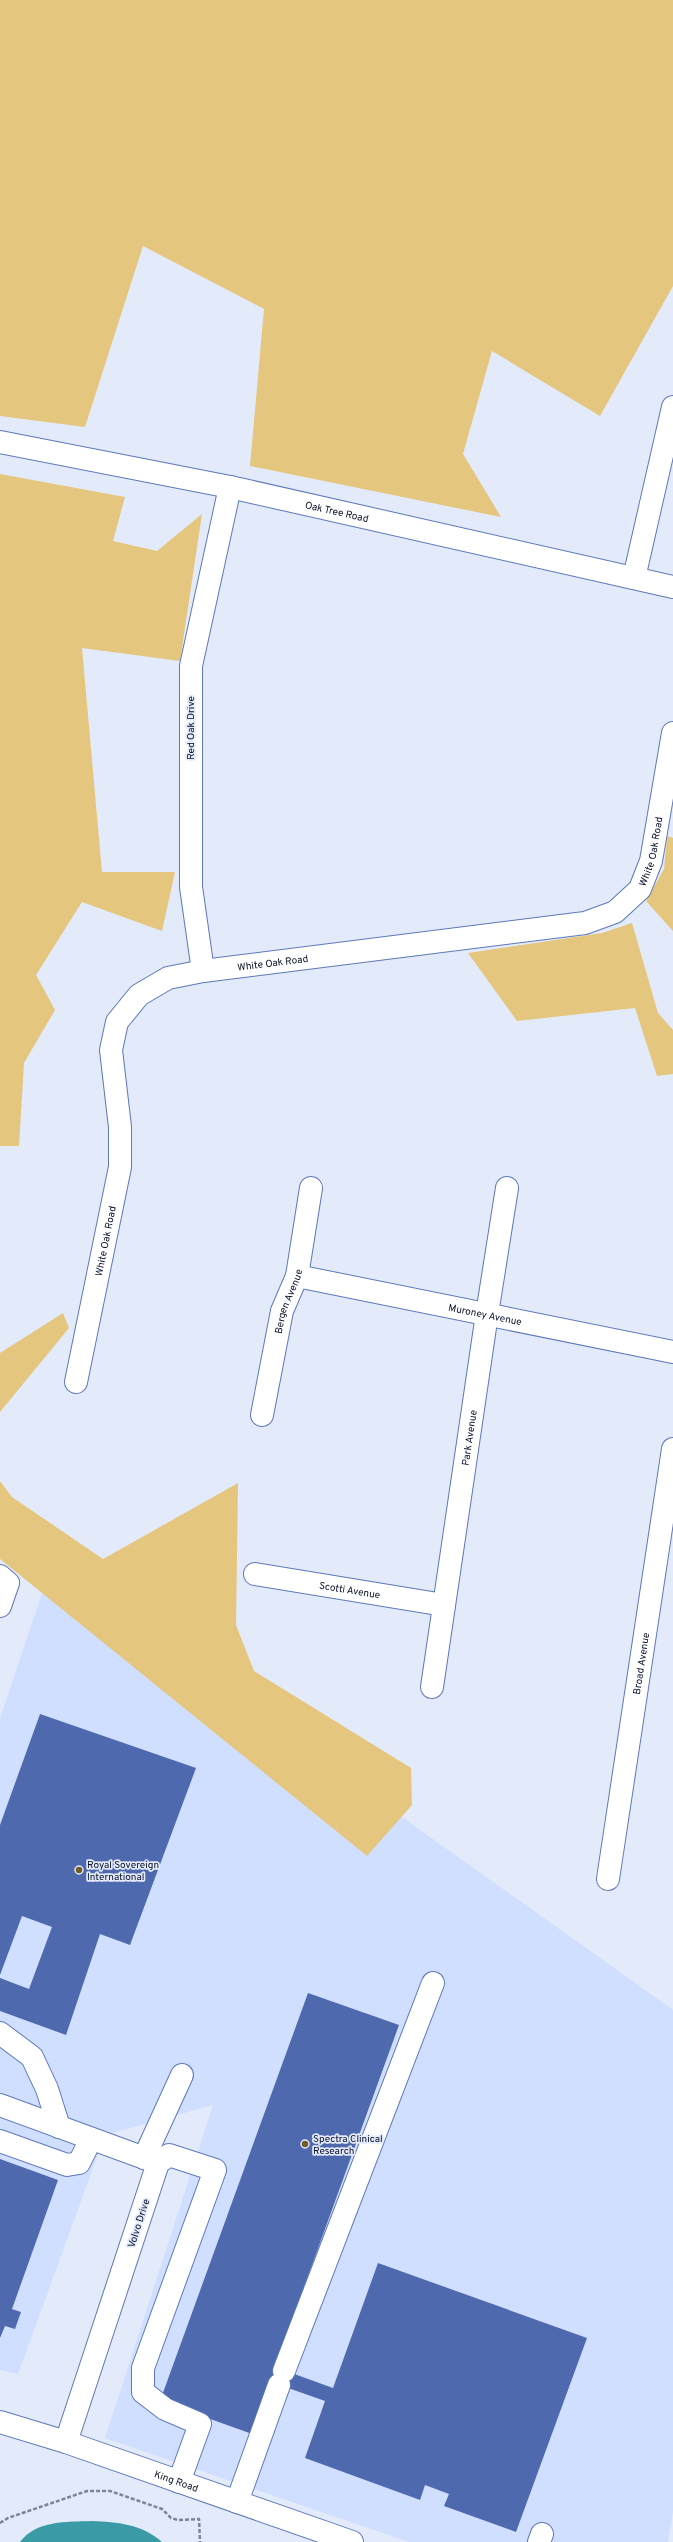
<svg xmlns="http://www.w3.org/2000/svg" width="673" height="2542" viewBox="0 0 673 2542" font-family="Overpass,sans-serif">
<style>
.built{fill:#d0dfff}
.green{fill:#e5c67f}
.water{fill:#3a9ba6}
.building{fill:#4e69ae}
.lines{fill:none;stroke-linecap:round;stroke-linejoin:round}
.minor-casing{stroke:#5d78bb;stroke-width:24}
.path{stroke:#7c8498;stroke-width:2.5;stroke-dasharray:4 2;stroke-linecap:butt}
.minor{stroke:#fff;stroke-width:22}
.poi-dot{fill:#715c2b;stroke:#e3eaf9;stroke-width:1.5}
.labels{text-anchor:middle;stroke-width:3.5;stroke-linejoin:round;paint-order:stroke}
.street-label{font-size:10px;fill:#070f29;stroke:#e3eaf9}
.poi-label{font-size:10px;fill:#070f29;stroke:#e3eaf9;text-anchor:start}
</style>
<rect width="100%" height="100%" fill="#e3eaf9"/>
<!-- built -->
<path class="built" d="M51,1567L673,2010V2511L668,2542H409L105,2438L213,2105L105,2135L18,2374L0,2370V1718Z"/>
<!-- green -->
<path class="green" d="M0,0H673V286L600,416L492,351L463,454L501,517L250,466L264,309L143,246L85,427L0,416Z
M0,474L125,497L113,541L157,551L202,514L180,661L82,648L102,872H175L162,931L82,902L36,975L55,1010L24,1063L19,1146H0Z
M667,836L673,838V931L646,901L664,869Z
M632,923L658,1013L673,1030V1074L657,1076L635,1008L517,1021L468,953L602,933Z
M63,1313L69,1328L0,1412V1353Z
M0,1481L12,1497L103,1559L238,1483L236,1625L254,1671L411,1768L412,1805L367,1856L0,1559Z"/>
<!-- water -->
<path class="water" d="M92,2521C117,2522 142,2524 162,2542H20C37,2520 66,2522 92,2521Z"/>
<!-- building -->
<path class="building" d="M40,1714L196,1768L130,1945L100,1934L66,2035L0,2011V1978L29,1989L52,1927L22,1916L0,1975V1825Z
M308,1993L399,2025L275,2367L333,2388L378,2263L587,2338L516,2532L444,2506L449,2494L425,2485L420,2500L305,2458L325,2401L274,2383L255,2435L160,2401Z
M0,2159L58,2180L12,2309L21,2312L15,2329L5,2326L0,2338Z"/>
<g class="lines">
<!-- minor casing -->
<g class="minor-casing">
<g id="minor">
<path id="s1" d="M0,442L230,487L673,587"/>
<path d="M634,578L673,407"/>
<path d="M203,971L191,887V666L230,487"/>
<path id="s2" d="M297,1276L673,1352"/>
<path id="s3" d="M76,1382L120,1167V1127L111,1050L117,1022L139,995L168,978L203,971L585,923L615,912L640,889L651,861L673,733"/>
<path id="s4" d="M262,1415L282,1311L297,1276L311,1188"/>
<path id="s5" d="M255,1574L444,1605"/>
<path d="M0,1576L8,1583L0,1606"/>
<path id="s6" d="M432,1687L487,1314L507,1188"/>
<path id="s7" d="M608,1879L673,1449"/>
<path d="M0,2033L32,2057L47,2089L59,2127"/>
<path d="M0,2105L158,2163L66,2442"/>
<path d="M0,2141L67,2165L79,2163L91,2139"/>
<path d="M144,2158L182,2075"/>
<path d="M158,2163L169,2155L215,2170L143,2368V2392L165,2409L200,2424L179,2482"/>
<path d="M284,2371L433,1983"/>
<path id="s8" d="M0,2422L66,2442L352,2542"/>
<path d="M237,2502L279,2385"/>
<path d="M539,2542L542,2534"/>
</g>
</g>
<!-- path -->
<path class="path" d="M0,2523L8,2518L87,2491H110L162,2509L171,2518L178,2520L199,2519L200,2542"/>
<!-- minor -->
<use href="#minor" class="minor"/>
</g>
<!-- markers -->
<g class="poi-dot">
<circle cx="79" cy="1870" r="4"/>
<circle cx="305" cy="2144" r="4"/>
</g>
<g class="labels">
<!-- street labels -->
<g class="street-label">
<text dy="4" stroke="none"><textPath href="#s1" startOffset="344">Oak Tree Road</textPath></text>
<text transform="translate(190 728) rotate(-90)" y="4">Red Oak Drive</text>
<text dy="4" stroke="none"><textPath href="#s3" startOffset="960">White Oak Road</textPath></text>
<text dy="4" stroke="none"><textPath href="#s3" startOffset="540">White Oak Road</textPath></text>
<text dy="4" stroke="none"><textPath href="#s3" startOffset="144">White Oak Road</textPath></text>
<text dy="4" stroke="none"><textPath href="#s4" startOffset="117">Bergen Avenue</textPath></text>
<text dy="4" stroke="none"><textPath href="#s2" startOffset="192">Muroney Avenue</textPath></text>
<text dy="4" stroke="none"><textPath href="#s6" startOffset="252">Park Avenue</textPath></text>
<text dy="4" stroke="none"><textPath href="#s5" startOffset="96">Scotti Avenue</textPath></text>
<text dy="4" stroke="none"><textPath href="#s7" startOffset="218">Broad Avenue</textPath></text>
<text transform="translate(138 2223) rotate(-72)" y="4">Volvo Drive</text>
<text dy="4" stroke="none"><textPath href="#s8" startOffset="186">King Road</textPath></text>
</g>
<!-- poi labels -->
<g class="poi-label">
<text x="87" y="1868">Royal Sovereign<tspan x="87" dy="12">International</tspan></text>
<text x="313" y="2142">Spectra Clinical<tspan x="313" dy="12">Research</tspan></text>
</g>
</g>
</svg>
